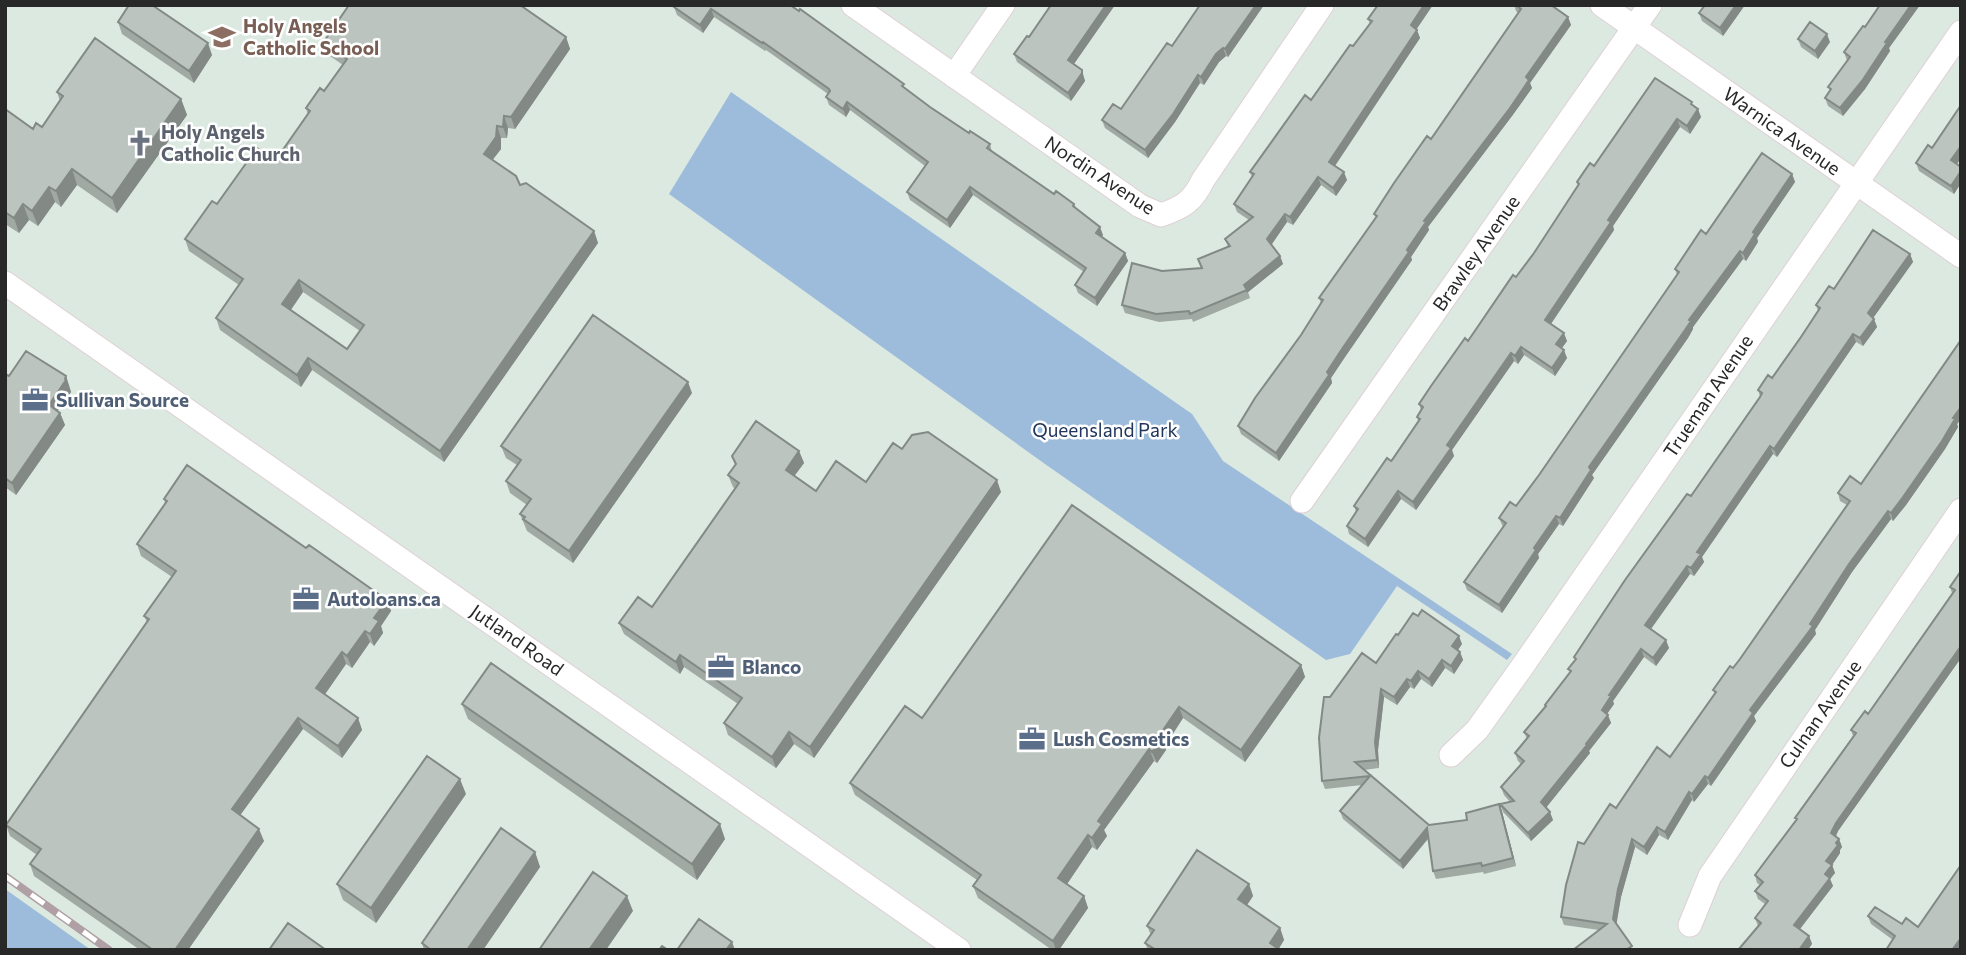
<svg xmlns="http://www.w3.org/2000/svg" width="1966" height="955" viewBox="0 0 1966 955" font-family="Commissioner,sans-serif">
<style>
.green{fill:#9dbbda}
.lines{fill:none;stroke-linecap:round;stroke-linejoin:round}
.minor-casing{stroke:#dfd0d6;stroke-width:25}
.minor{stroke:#fff;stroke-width:23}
.rail-casing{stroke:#b09fa4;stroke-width:8}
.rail{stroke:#fff;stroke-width:5;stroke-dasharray:16;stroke-linecap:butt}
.wall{fill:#a1a9a3;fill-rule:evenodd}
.shaded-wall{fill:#838985}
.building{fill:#bbc4be;stroke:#838985;stroke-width:2;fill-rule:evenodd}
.labels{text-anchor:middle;stroke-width:5;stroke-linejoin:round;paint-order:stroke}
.education-label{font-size:19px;font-weight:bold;fill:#785e54;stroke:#fff;text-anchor:start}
.street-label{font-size:19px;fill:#282828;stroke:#fff}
.worship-label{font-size:19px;font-weight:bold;fill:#5b616d;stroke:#fff;text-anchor:start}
.service-label{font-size:19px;font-weight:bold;fill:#4e5e75;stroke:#fff;text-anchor:start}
.park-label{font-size:19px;fill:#21365c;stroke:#fff}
</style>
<rect width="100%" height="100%" fill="#dbe9e1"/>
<!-- green -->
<path class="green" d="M731,92L1192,414L1223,461L1512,654L1507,660L1397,586L1350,654L1326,660L1045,464L669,194Z
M5,889L91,950H5Z"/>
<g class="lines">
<!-- minor casing -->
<g class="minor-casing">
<path id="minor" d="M853,5L1140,206L1161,215C1184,207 1193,201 1203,180L1322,5
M1602,5L1961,256
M954,76L1003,5
M5,283L959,950
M1302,501L1650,5
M1451,755L1477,730L1522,667L1961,32
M1690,925L1710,876L1961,510"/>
</g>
<!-- minor -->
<use href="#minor" class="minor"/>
<!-- rail casing -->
<g class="rail-casing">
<path id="rail" d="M5,876L109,950"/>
</g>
<!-- rail -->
<use href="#rail" class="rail"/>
</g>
<!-- wall -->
<path class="wall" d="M790,5L930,107L969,133L990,144L992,152L1054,194L1074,204L1076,208L1103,235L1102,237L1125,253L1128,261L1097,306L1078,293L1075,285L1084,272L973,195L950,228L910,200L907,192L925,166L850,110L846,117L829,105L826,97L828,94L766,50L765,51L714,17L703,33L677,15L674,7Z
M1051,5H1115L1074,64L1084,78L1085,81L1071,101L1017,62L1014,54L1029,37Z
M1264,5L1228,57L1226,56L1219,62L1204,85L1200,83L1175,122L1148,158L1105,128L1102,120L1121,109L1172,46Z
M1514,5H1551L1568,17L1571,25L1530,83L1532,88L1512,116L1428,227L1429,230L1411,257L1412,260L1345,357L1331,378L1332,383L1279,461L1241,434L1238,426L1301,335L1321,303L1319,298L1376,218L1374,214L1431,139L1518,13L1516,11Z
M1705,5H1745L1723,36L1702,21L1699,13Z
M1880,5H1920L1889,48L1890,51L1865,89L1843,116L1828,106L1825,98L1830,91L1828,87L1847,61L1844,52L1865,27Z
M1368,19L1416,29L1420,38L1335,166L1347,180L1336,196L1321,185L1293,225L1287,222L1271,245L1280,256L1283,264L1248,292L1250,298L1193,322L1192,319L1159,322L1125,313L1122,305L1162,271L1201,268L1228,247L1225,239L1249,220L1237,212L1234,204L1252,177L1250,172L1311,100L1370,24Z
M118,22L212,55L194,83L122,34Z
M566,37L570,49L515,129L508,128L507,138H501V149L492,160L520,185L594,231L598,243L444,462L312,370L301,387L220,330L216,318L239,285L189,251L185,239L217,204L275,161L308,115L306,108L324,91L343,65L327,54L323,43ZM303,292L360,331L347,349L291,310Z
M1798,39L1830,42L1818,59L1801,47Z
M57,92L181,99L187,115L117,213L77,185L61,207L55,202L38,226L29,220L19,233L5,224V109L33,129L42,127L60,101Z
M1693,105L1701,117L1690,134L1680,127L1613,226L1614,230L1551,324L1567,341L1562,348L1567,358L1555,376L1524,355L1518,364L1514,361L1452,450L1454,456L1416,510L1401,499L1368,547L1349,534L1347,526L1356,512L1354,506L1391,461L1418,421L1417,417L1421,410L1419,404L1534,253L1578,186L1577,182L1594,166Z
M1961,105V158L1957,164L1961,167V183L1954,194L1919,171L1916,163L1932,148Z
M1792,174L1795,182L1757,238L1758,242L1746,261L1743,259L1693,327V329L1688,338L1592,475L1594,478L1563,526L1559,524L1538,554L1539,558L1502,613L1467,590L1464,582L1503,527L1499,518L1516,506L1539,475L1677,275L1675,269L1706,234Z
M1910,254L1913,262L1873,318L1877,327L1863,346L1856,342L1777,457L1773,454L1702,557L1704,562L1694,576L1690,574L1651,629L1669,648L1656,666L1644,657L1613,701L1614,704L1607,714L1611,723L1589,751L1590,753L1546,808L1553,820L1531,841L1503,812L1500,804L1510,802L1504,795L1501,787L1521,764L1518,761L1515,753L1527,739L1524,732L1546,707L1545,705L1570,672L1568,669L1575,660L1574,657L1691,496L1760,396L1758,390L1772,378L1818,311L1816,305L1834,289Z
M1961,340V419L1957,424L1958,427L1945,449L1906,505L1893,521L1891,519L1852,572L1815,630L1816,634L1754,716L1756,721L1711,786L1708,784L1694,802L1692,800L1668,840L1659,835L1647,855L1635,847L1621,897L1616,924L1599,930L1564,925L1561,917L1584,844L1616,808L1670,757L1715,694L1713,690L1733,668L1847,505L1840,501L1838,493L1861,484Z
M5,374L9,376H66L71,392L57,411L60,413L65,425L16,495L5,487Z
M692,393L573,563L527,531L520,514L527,505L510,493L506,481L517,465L506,458L501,446Z
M902,449L1001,492L814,758L794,744L776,768L728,735L724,723L738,704L684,667L680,674L624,634L619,623L652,607L735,489L733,487L728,475L735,465L732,456L799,451L804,463L794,476L816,491L866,482Z
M164,499L306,548L387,600L391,611L381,626L383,633L374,646L370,642L352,668L346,664L325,694L358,718L362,730L342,758L303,729L240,815L264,841L188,950H140L34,876L30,864L37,855L10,836L6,825L147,622L144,616L172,577L141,556L137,544L165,504Z
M1961,571V658L1838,831L1836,837L1839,839L1842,847L1840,850V853L1832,865L1835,873L1830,879L1833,886L1799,929L1809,936L1812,944L1758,926L1755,918L1765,904L1758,899L1755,891L1760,885L1757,883L1755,875L1796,820L1795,818L1853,736L1851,730L1868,714L1952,593L1950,587Z
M1462,644L1458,650L1460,652L1463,660L1454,674L1445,668L1432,687L1421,679L1414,689L1410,687L1397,705L1384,697L1378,750L1379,768L1364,770L1429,825L1467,820L1502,812L1516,866L1484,874L1483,872L1436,879L1433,871L1429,838L1403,869L1343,819L1340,811L1362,785L1325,789L1322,781L1330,697L1376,663Z
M1301,665L1305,677L1245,762L1183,718L1165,746L1166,750L1157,763L1154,761L1104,830L1107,836L1097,850L1092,847L1067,884L1084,896L1088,908L1059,950H1052L978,898L973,886L977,880L855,795L850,783L922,718Z
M462,704L725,839L697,880L468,719Z
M466,794L376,923L343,900L337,884Z
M535,852L540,867L483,950H424L422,943Z
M1961,865V950H1886L1893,940L1871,924L1868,916L1918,927Z
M1249,884L1253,896L1247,905L1280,928L1284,940L1279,948L1280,950H1148L1145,943L1151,935L1147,926Z"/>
<!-- shaded-wall -->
<path class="shaded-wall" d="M1106,5H1115L1071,68L1068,60Z
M1256,5H1264L1228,57L1225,49Z
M1424,5H1433L1414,33L1411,25Z
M1736,5H1745L1723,36L1720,28Z
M1911,5H1920L1889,48L1890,51L1865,89L1843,116L1840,108Z
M711,9L714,17L703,33L700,25Z
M1568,17L1571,25L1530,83L1532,88L1512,116L1428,227L1429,230L1411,257L1412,260L1345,357L1331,378L1332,383L1279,461L1276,453L1327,372L1407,250L1424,221Z
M1417,30L1420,38L1332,170L1329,162Z
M1827,34L1830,42L1818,59L1815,51Z
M566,37L570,49L515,129L511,117Z
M208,43L212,55L194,83L189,71Z
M1223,48L1226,56L1219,62L1204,85L1201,77L1216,54Z
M1082,70L1085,81L1071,101L1068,93Z
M1198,75L1200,83L1175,122L1148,158L1145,150Z
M181,99L187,115L117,213L112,198Z
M847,102L850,110L846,117L843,109Z
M1698,109L1701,117L1690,134L1687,126Z
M504,116L508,128L507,138L503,127Z
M1677,119L1680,127L1613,226L1614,230L1548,328L1545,320L1608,220Z
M497,126L501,138V149L488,166L484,154Z
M1961,146V158L1954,168L1951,160Z
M72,169L77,185L61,207L56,191Z
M1961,171V183L1954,194L1951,186Z
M1344,172L1347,180L1336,196L1333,188Z
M1792,174L1795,182L1757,238L1758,242L1746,261L1743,253L1753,232Z
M1318,177L1321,185L1293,225L1290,217Z
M49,187L55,202L38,226L32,211Z
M970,187L973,195L950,228L947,220Z
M23,204L29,220L19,233L14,218Z
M1285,214L1287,222L1270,247L1267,239Z
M1100,227L1103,235L1099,241L1096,233Z
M594,231L598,243L444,462L440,451Z
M1740,251L1743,259L1693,327V329L1688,338L1592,475L1594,478L1563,526L1560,518L1589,467L1689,320Z
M1125,253L1128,261L1097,306L1095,298Z
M1910,254L1913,262L1871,321L1868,313Z
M1280,256L1283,264L1247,293L1244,285Z
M299,280L303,292L287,315L282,304Z
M1874,319L1877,327L1863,346L1860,338Z
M1564,333L1567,341L1559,352L1556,344Z
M1853,334L1856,342L1777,457L1774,449Z
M1521,347L1524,355L1518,364L1515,356Z
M1564,350L1567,358L1555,376L1552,368Z
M1511,353L1514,361L1452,450L1454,456L1416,510L1413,502L1447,445Z
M308,358L312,370L301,387L297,375Z
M66,376L71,392L53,417L49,405Z
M688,382L692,393L573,563L569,551Z
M1961,407V419L1957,424L1958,427L1945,449L1906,505L1893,521L1891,513Z
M60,413L65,425L16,495L12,483Z
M1770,446L1773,454L1702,557L1704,562L1694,576L1691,568L1697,552Z
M799,451L804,463L790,482L786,470Z
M997,480L1001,492L814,758L810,747Z
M1398,491L1401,499L1368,547L1365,539Z
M1888,511L1891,519L1852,572L1815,630L1816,634L1754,716L1756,721L1711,786L1708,778L1750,710L1810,624L1849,564Z
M1556,516L1559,524L1538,554L1539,558L1502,613L1499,605L1534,548Z
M1687,566L1690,574L1648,633L1645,625Z
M387,600L391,611L381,626L383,633L374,646L370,634L374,618Z
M365,631L370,642L352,668L347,656Z
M1459,636L1462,644L1455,654L1452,646Z
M1666,640L1669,648L1656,666L1653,658Z
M1961,646V658L1838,831L1833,841L1831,833L1836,823Z
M1641,649L1644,657L1613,701L1614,704L1604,718L1602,710L1609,695Z
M342,652L346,664L321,700L316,688Z
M1460,652L1463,660L1454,674L1451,666Z
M680,655L684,667L680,674L676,662Z
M1442,660L1445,668L1432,687L1429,679Z
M1301,665L1305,677L1245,762L1241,750Z
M1418,671L1421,679L1414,689L1411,681Z
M1407,679L1410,687L1397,705L1394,697Z
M1381,689L1384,697L1378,750L1379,768L1377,760L1375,742Z
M1179,707L1183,718L1165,746L1166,750L1157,763L1152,752L1159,736Z
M1608,715L1611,723L1589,751L1590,753L1544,810L1541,802Z
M298,718L303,729L236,821L232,809Z
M358,718L362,730L342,758L338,746Z
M789,732L794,744L776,768L772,757Z
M1149,749L1154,761L1104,830L1107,836L1097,850L1092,838L1098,821Z
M1705,776L1708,784L1694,802L1692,794Z
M460,779L466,794L376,923L371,908Z
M1689,792L1692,800L1668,840L1665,832Z
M1499,804L1502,812L1516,866L1513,858Z
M1550,812L1553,820L1531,841L1528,833Z
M720,824L725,839L697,880L692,864Z
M1657,827L1659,835L1647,855L1644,847Z
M1427,828L1430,836L1403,869L1400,861Z
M259,829L264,841L188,950H175Z
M1088,835L1092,847L1063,890L1058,878Z
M1632,839L1635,847L1621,897L1616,927L1613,919L1618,889Z
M1839,839L1842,847L1840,850V853L1832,865L1835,873L1830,879L1833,886L1797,933L1794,925L1825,874L1826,861Z
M535,852L540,867L483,950H467Z
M1249,884L1253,896L1243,911L1238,899Z
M627,896L633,911L606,950H589Z
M1084,896L1088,908L1059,950H1056L1053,941Z
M1280,928L1284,940L1278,950L1270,943Z
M1809,936L1812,944L1808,950H1799Z
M1961,938V950H1952Z
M732,942L735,950H726Z"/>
<!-- building -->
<path class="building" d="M129,5H152L208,43L189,71L118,22Z
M349,5H520L566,37L511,117L504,116L503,127L497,126L496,137L484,154L516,176L520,185L526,183L594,231L440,451L308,358L297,375L216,318L243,279L185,239L212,201L217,204L257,148L275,161L310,111L306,108L320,88L324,91L347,59L323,43ZM299,280L364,325L347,349L282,304Z
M675,5H790L799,11L800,9L904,84L902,86L930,107L969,133L970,131L990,144L987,148L1054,194L1056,191L1074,204L1073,206L1100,227L1096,233L1125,253L1095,298L1075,285L1086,268L970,187L947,220L907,192L928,162L847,102L843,109L826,97L830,91L829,89L763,42L762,43L711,9L700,25L674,7Z
M1051,5H1106L1068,60L1082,70V73L1068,93L1014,54L1027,36L1029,37Z
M1200,5H1256L1225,49L1223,48L1216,54L1201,77L1198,75L1173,114L1145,150L1102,120L1113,104L1121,109L1167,43L1172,46Z
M1378,5H1424L1411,25L1417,30L1329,162L1344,172L1333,188L1318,177L1290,217L1285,214L1267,239L1280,256L1244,285L1247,290L1190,314L1189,311L1156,314L1122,305L1132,263L1162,271L1202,268L1198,259L1230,246L1225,239L1253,217L1234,204L1254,174L1250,172L1305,95L1311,100L1350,45L1353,46L1372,21L1368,19Z
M1516,5H1551L1568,17L1526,77L1529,80L1510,108L1424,221L1426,222L1407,250L1409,252L1342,349L1327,372L1329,375L1276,453L1238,426L1255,398L1301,335L1323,300L1319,298L1377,216L1374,214L1394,183L1427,136L1431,139L1521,9Z
M1705,5H1736L1720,28L1699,13Z
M1880,5H1911L1885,42L1887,43L1862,81L1840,108L1825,98L1831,89L1828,87L1850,57L1844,52L1863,26L1865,27Z
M1810,22L1827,34L1815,51L1798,39Z
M95,38L181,99L112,198L72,169L56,191L49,187L32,211L23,204L14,218L5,212V109L33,129L36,123L42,127L63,96L57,92Z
M1655,78L1692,102L1691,104L1698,109L1687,126L1677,119L1608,220L1611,222L1545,320L1564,333L1556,344L1564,350L1552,368L1521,347L1515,356L1511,353L1447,445L1451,448L1413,502L1398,491L1365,539L1347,526L1358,509L1354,506L1358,500L1387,458L1391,461L1392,460L1420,419L1417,417L1423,407L1419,404L1431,386L1465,338L1468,341L1513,275L1516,277L1534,253L1579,184L1577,182L1590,163L1594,166Z
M1961,105V146L1951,160L1961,167V171L1951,186L1916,163L1928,145L1932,148Z
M1762,153L1792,174L1753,232L1755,234L1743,253L1740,251L1689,320L1691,321L1685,330L1589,467L1591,470L1560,518L1556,516L1534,548L1536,550L1499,605L1464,582L1506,523L1499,518L1510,502L1516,506L1539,475L1679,272L1675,269L1701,230L1706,234Z
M1873,230L1910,254L1868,313L1874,319L1860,338L1853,334L1774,449L1770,446L1697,552L1701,554L1691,568L1687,566L1645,625L1666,640L1653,658L1641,649L1609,695L1611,696L1602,710L1608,715L1586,744L1587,745L1541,802L1550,812L1528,833L1500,804L1514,801L1501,787L1524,761L1515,753L1529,736L1524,732L1546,706L1545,705L1571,671L1568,669L1576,659L1574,657L1625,580L1687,494L1691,496L1760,397L1762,393L1758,390L1768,375L1772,378L1801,337L1820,308L1816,305L1829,286L1834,289Z
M593,315L688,382L569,551L523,519L525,517L520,514L531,499L506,481L521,460L501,446Z
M1961,340V407L1953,418L1955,419L1942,441L1903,497L1891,513L1888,511L1849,564L1810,624L1813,626L1750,710L1753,713L1708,778L1705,776L1692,794L1689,792L1665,832L1657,827L1644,847L1632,839L1618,889L1613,919L1632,946L1626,950H1573L1607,924L1561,917L1566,885L1578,842L1584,844L1610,804L1616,808L1657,747L1670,757L1716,692L1713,690L1730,666L1733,668L1740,659L1850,501L1838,493L1850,476L1861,484Z
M26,351L66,376L65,379L66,380L49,405L60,413L12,483L5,478V374L9,376Z
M756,421L799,451L786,470L816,491L836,461L866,482L893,443L902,449L912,435L928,432L997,480L810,747L789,732L772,757L724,723L742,698L680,655L676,662L619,623L638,597L652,607L739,483L728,475L736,464L732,456Z
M187,465L306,548L309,545L387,600L374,618L379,621L370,634L365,631L347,656L342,652L316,688L358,718L338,746L298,718L232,809L259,829L175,950H153L30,864L41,849L6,825L149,619L144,616L176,571L137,544L167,501L164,499Z
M1072,505L1301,665L1241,750L1179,707L1159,736L1162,738L1152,752L1149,749L1098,821L1102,824L1092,838L1088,835L1058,878L1084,896L1053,941L973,886L981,875L850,783L905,706L922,718Z
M1961,571V646L1836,823L1831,833L1839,839L1836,843L1838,845L1826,861L1832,865L1825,874L1830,878L1794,925L1809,936L1799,950H1738L1761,923L1755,918L1768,901L1755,891L1763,882L1755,875L1797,819L1795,818L1856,733L1851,730L1865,711L1868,714L1955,590L1950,587Z
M1422,610L1459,636L1452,646L1460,652L1451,666L1442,660L1429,679L1418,671L1411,681L1407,679L1394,697L1381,689L1375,742L1377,760L1355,762L1429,825L1467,820L1466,813L1499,804L1513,858L1482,866L1481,863L1433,871L1427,828L1400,861L1340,811L1370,776L1322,781L1319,738L1324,697H1330L1362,653L1376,663L1396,634L1398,635L1413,613L1418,616Z
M491,663L720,824L692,864L462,704Z
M427,756L460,779L371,908L337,884Z
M501,828L535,852L467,950H431L422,943Z
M1197,850L1249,884L1238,899L1280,928L1270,943L1280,950H1156L1145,943L1154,930L1147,926Z
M1961,865V938L1952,950H1886L1895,936L1868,916L1875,907L1902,924L1906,918L1918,927Z
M593,872L627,896L589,950H539Z
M699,919L732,942L726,950H677Z
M288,923L326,950H269Z
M662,946L668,950H659Z"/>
<!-- icons -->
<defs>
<g id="school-bare" transform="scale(2.1)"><path d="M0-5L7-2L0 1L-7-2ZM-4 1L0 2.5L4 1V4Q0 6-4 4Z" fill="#8d6e63" stroke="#fff" stroke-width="2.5" paint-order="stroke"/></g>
<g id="church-bare" transform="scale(2.1)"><path d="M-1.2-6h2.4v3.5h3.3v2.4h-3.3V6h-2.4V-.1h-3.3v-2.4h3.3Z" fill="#6b7280" stroke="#fff" stroke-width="2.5" paint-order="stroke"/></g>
<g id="office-bare" transform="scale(2.1)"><path d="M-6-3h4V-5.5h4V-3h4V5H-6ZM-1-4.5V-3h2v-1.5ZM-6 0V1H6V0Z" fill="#5c6f8a" stroke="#fff" stroke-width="2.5" paint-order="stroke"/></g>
</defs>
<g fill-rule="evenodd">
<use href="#school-bare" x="222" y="37"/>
<use href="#church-bare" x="140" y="143"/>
<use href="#office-bare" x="35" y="400"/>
<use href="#office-bare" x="306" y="599"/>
<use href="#office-bare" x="721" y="667"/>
<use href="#office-bare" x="1032" y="739"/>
</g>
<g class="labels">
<!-- education labels -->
<g class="education-label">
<text x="243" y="33">Holy Angels<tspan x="243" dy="22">Catholic School</tspan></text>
</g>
<!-- street labels -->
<g class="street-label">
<text transform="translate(1782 131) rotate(35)" y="7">Warnica Avenue</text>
<text transform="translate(1100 175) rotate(33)" y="7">Nordin Avenue</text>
<text transform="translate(1476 253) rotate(-55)" y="7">Brawley Avenue</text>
<text transform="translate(1708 396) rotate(-56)" y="7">Trueman Avenue</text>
<text transform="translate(517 640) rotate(35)" y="7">Jutland Road</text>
<text transform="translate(1820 714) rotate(-55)" y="7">Culnan Avenue</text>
</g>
<!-- worship labels -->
<g class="worship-label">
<text x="161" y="139">Holy Angels<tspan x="161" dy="22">Catholic Church</tspan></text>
</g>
<!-- service labels -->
<g class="service-label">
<text x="56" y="407">Sullivan Source</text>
<text x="327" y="606">Autoloans.ca</text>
<text x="742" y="674">Blanco</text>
<text x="1053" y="746">Lush Cosmetics</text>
</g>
<!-- park labels -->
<g class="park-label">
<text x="1105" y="437">Queensland Park</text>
</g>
</g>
<!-- border -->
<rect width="1966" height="955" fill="none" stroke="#282828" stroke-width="14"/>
</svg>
